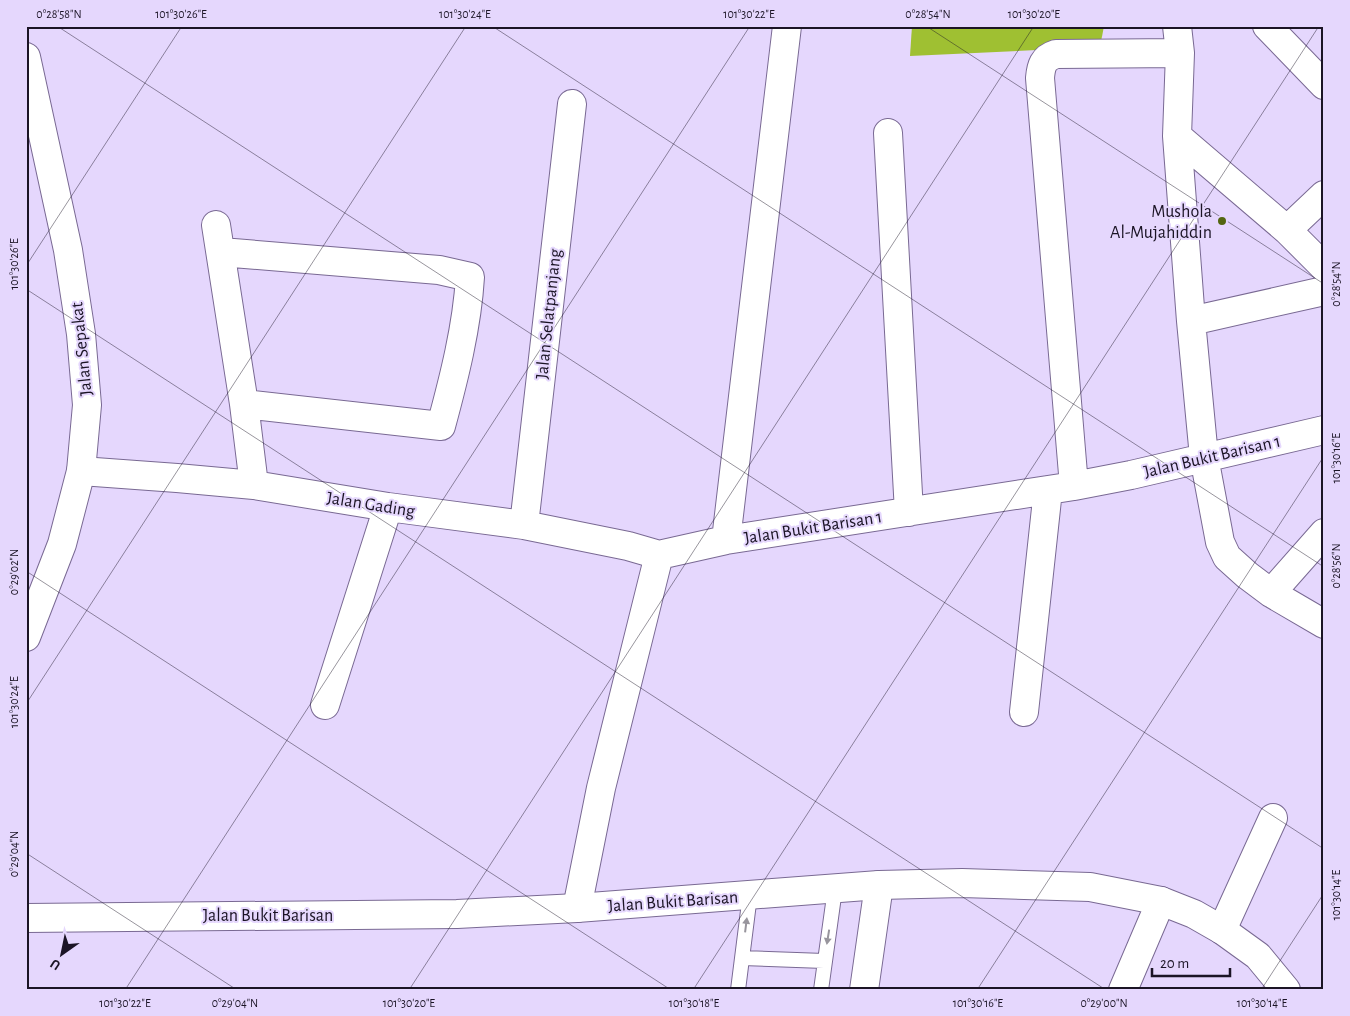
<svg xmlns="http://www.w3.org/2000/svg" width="1350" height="1016" viewBox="0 0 1350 1016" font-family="'Alegreya Sans',sans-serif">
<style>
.forest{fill:#9fc032}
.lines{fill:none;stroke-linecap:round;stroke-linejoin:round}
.service-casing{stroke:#796993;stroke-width:16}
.minor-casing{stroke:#796993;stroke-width:30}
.secondary-casing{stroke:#796993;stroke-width:30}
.service{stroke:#fff;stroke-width:14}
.minor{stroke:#fff;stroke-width:28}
.secondary{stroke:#fff;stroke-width:28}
.oneway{fill:#98959d}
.ticks{fill:none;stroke:#1b1425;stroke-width:1;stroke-opacity:0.45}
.poi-dot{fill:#536610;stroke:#e5d7fd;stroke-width:2}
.labels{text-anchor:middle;stroke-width:4;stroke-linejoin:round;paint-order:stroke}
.poi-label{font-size:18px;fill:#1b1425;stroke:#e5d7fd;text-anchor:end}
.street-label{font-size:18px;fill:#1b1425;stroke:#e5d7fd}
.neatline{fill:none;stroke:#1b1425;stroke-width:2}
.ticks-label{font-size:12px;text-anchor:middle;fill:#1b1425}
</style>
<rect width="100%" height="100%" fill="#e5d7fd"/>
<!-- forest -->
<path class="forest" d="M912,26H1104L1100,47L910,56Z"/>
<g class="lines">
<!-- service casing -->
<g class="service-casing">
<path id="service" d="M742,958L824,961
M738,990L750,895
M821,990L835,889"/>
</g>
<!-- minor casing -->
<g class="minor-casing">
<path id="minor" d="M1177,26L1180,53L1177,136L1191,321L1204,457L1220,542L1227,557L1247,575L1271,593L1324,624
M1267,26L1324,85
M888,133L909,512
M1177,136L1287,230L1324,267
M216,225L244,404L254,485
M1287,230L1324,195
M221,252L439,270L470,277C467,327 454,378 441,426L244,404
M1191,321L1324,291
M81,471L177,478L254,485L388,507L524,525L628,546L659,555
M1074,486L1040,78C1041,66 1043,58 1056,54L1180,53
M524,525L572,104
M726,540L787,26
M1271,593L1324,533
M325,705L388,507
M1024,712L1048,490
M577,908L601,788L659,555L726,540L1074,486L1131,475L1324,430
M1222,930L1273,818
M864,990L879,885
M1123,990L1161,901"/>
</g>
<!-- secondary casing -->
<g class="secondary-casing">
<path id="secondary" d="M26,57L68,250L81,334L87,405L81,471L62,544L26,637
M26,918L457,914L577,908L879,885L962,883L1090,887L1161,901L1194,914L1222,930L1258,956L1286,990"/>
</g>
<!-- service -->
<use href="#service" class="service"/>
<!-- minor -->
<use href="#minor" class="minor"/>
<!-- secondary -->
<use href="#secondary" class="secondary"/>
</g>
<!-- one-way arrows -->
<defs><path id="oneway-solid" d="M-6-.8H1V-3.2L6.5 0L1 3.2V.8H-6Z" transform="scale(1.25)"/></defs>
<g class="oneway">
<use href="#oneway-solid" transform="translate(746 925) rotate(-83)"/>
<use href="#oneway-solid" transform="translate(828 937) rotate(99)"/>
</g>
<!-- ticks -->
<path class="ticks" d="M57,26L1324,849M492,26L1324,567M926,26L1324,284M26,266L182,26M26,289L1106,990M26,571L671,990M26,704L466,26M26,853L237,990M125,990L750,26M409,990L1034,26M693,990L1319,26M977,990L1324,456M1261,990L1324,893"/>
<!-- markers -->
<circle class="poi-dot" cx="1222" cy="221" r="5"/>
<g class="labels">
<!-- poi labels -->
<g class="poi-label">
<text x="1212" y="217">Mushola<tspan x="1212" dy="21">Al-Mujahiddin</tspan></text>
</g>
<!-- street labels -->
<g class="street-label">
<text transform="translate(548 314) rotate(-84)" y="6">Jalan Selatpanjang</text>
<text transform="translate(81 349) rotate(-96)" y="6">Jalan Sepakat</text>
<text transform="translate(1212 456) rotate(-13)" y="6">Jalan Bukit Barisan 1</text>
<text transform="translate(371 504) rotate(9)" y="6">Jalan Gading</text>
<text transform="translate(813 527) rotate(-9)" y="6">Jalan Bukit Barisan 1</text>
<text transform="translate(673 901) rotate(-4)" y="6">Jalan Bukit Barisan</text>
<text x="268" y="921">Jalan Bukit Barisan</text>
</g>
</g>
<!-- border -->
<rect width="1350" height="1016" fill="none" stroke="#e5d7fd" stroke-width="55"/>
<!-- north arrow -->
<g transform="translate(62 954) rotate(213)" stroke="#e5d7fd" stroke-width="4" paint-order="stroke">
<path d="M0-4L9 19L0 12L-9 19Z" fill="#1b1425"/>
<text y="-8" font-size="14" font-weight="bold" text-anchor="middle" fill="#1b1425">U</text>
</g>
<!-- scale -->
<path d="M1152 968v8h78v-8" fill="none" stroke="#1b1425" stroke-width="2.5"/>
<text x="1160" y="968" font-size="15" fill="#1b1425" stroke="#e5d7fd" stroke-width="4" paint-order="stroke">20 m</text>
<rect x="28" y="28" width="1294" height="960" class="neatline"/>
<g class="ticks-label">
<text x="59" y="18">0°28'58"N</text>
<text x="181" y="18">101°30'26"E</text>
<text x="465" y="18">101°30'24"E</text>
<text x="749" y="18">101°30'22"E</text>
<text x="928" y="18">0°28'54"N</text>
<text x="1034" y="18">101°30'20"E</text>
<text transform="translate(14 264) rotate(-90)" y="4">101°30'26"E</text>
<text transform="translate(1336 284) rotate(-90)" y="4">0°28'54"N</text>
<text transform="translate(1336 458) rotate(-90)" y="4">101°30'16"E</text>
<text transform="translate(1336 566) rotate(-90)" y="4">0°28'56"N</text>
<text transform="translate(14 572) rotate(-90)" y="4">0°29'02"N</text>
<text transform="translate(14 702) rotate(-90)" y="4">101°30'24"E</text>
<text transform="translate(14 854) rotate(-90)" y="4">0°29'04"N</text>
<text transform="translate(1336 895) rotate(-90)" y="4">101°30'14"E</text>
<text x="125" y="1007">101°30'22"E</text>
<text x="235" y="1007">0°29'04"N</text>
<text x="409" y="1007">101°30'20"E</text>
<text x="694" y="1007">101°30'18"E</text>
<text x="978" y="1007">101°30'16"E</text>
<text x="1104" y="1007">0°29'00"N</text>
<text x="1262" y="1007">101°30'14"E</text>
</g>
</svg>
